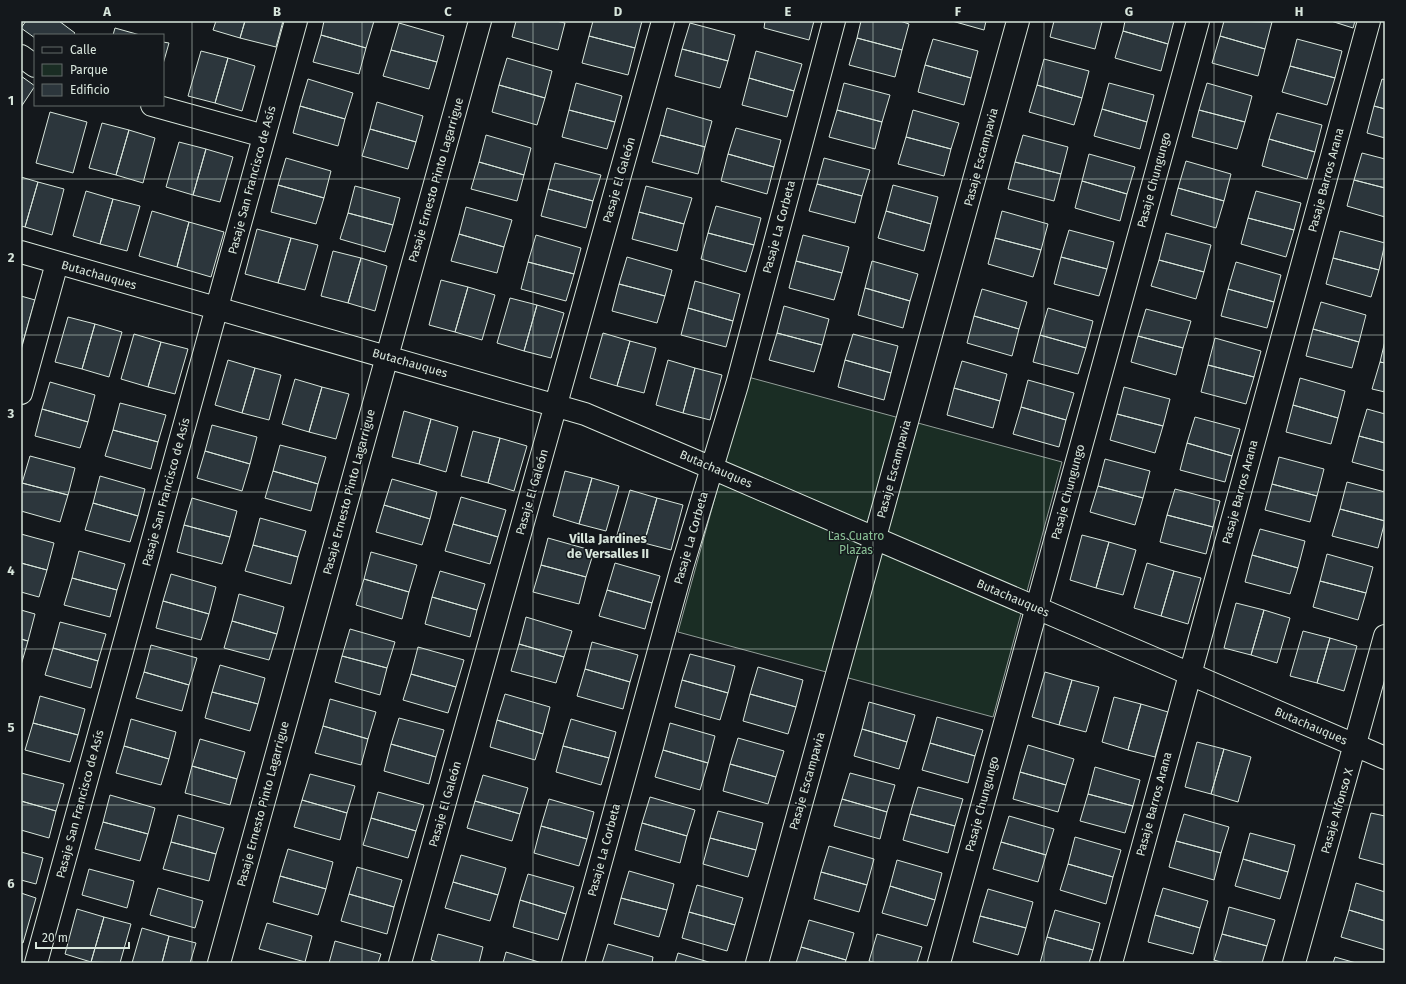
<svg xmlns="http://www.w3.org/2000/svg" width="1406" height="984" viewBox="0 0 1406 984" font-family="'Fira Sans',sans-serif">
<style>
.green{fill:#1a2d24;stroke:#939e99}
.building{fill:#2c363c;stroke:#d8e6dc}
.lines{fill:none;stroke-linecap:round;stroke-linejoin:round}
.minor-casing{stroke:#d8e6dc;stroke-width:24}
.minor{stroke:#14181c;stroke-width:22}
.grid{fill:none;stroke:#d8e6dc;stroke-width:1;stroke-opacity:0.55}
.labels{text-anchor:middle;stroke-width:3;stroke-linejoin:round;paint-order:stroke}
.street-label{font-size:12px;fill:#d8e6dc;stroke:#14181c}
.park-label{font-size:12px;fill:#8ac095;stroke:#14181c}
.neighbourhood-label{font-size:13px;font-weight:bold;fill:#d8e6dc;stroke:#14181c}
.neatline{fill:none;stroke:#d8e6dc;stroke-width:1.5}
.grid-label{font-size:13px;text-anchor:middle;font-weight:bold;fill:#d8e6dc}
</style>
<rect width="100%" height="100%" fill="#14181c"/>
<!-- green -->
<path class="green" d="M748,377L1062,462L993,717L678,632Z"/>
<!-- building -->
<path class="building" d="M26,21H59L75,33L73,35H35V38L21,28Z
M216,21H245L240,38L213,30Z
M245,21H283L276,47L240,38Z
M324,21H374L366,48L321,35Z
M516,21H556L565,23L558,50L512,37Z
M593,21H642L635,48L589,36Z
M765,21H814L809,40L764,28Z
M861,21H900L909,24L902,50L857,38Z
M952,21H986L984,30Z
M1054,21H1097L1102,22L1095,49L1050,37Z
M1125,21H1174L1168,44L1123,31Z
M1224,21L1272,22L1265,49L1220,36Z
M1331,21H1355L1353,28Z
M399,23L444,36L437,62L391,50Z
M690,23L735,35L728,61L682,49Z
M115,28L140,35H113Z
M1123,31L1168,44L1161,71L1115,58Z
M321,35L366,48L359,74L313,62Z
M589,36L635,48L628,75L582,63Z
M1220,36L1265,49L1258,76L1212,63Z
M857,38L902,50L895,77L849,65Z
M933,39L978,51L971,78L925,65Z
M1297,39L1342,51L1335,78L1290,66Z
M163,42L169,43L163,64Z
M682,49L728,61L720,88L675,76Z
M391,50L437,62L429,89L383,76Z
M201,51L228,58L215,103L188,96Z
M756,51L802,64L794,91L749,78Z
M228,58L255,66L242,111L215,103Z
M507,58L552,71L545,98L499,85Z
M1044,59L1089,71L1082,98L1037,85Z
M925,65L971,78L964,105L918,92Z
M1290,66L1335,78L1327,105L1282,92Z
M21,76L35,86L21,107Z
M749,78L794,91L787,117L742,105Z
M308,79L353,93L345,119L300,106Z
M1382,79L1385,80V109L1374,106Z
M576,83L622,96L615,122L569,110Z
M844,83L890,95L882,122L837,110Z
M1109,83L1154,95L1147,122L1102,109Z
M1207,83L1252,96L1245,122L1199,110Z
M499,85L545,98L537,125L492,112Z
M1037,85L1082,98L1074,125L1029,112Z
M377,102L423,116L416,142L370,129Z
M300,106L345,119L338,146L293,133Z
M1374,106L1385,109V138L1367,133Z
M667,108L712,121L705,147L660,135Z
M1102,109L1147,122L1140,149L1094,136Z
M569,110L615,122L607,149L562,137Z
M837,110L882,122L875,149L829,137Z
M913,110L959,123L951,149L906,137Z
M1199,110L1245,122L1237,149L1192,137Z
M50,112L87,122L73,173L36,163Z
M1277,113L1322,125L1315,152L1269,139Z
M102,123L129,130L116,175L89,168Z
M736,128L781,140L774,167L728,154Z
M370,129L416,142L408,169L362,156Z
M129,130L155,138L143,183L116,175Z
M486,135L531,148L524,175L479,162Z
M660,135L705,147L698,174L652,162Z
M1023,135L1068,147L1061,174L1015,162Z
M906,137L951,149L944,176L898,164Z
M1269,139L1315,152L1307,179L1262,166Z
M179,142L206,149L193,195L166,187Z
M206,149L233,157L220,202L193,195Z
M1362,153L1385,159V188L1354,180Z
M728,154L774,167L767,194L721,181Z
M1089,154L1135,167L1127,194L1082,181Z
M286,158L331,171L324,198L278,185Z
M824,158L870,170L862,196L817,184Z
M1186,161L1231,174L1224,201L1178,188Z
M479,162L524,175L517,201L471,189Z
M1015,162L1061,174L1054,201L1008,189Z
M555,163L601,175L593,201L548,189Z
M21,177L38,182L25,227L21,226Z
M1354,180L1385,188V217L1347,206Z
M1082,181L1127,194L1120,221L1075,208Z
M38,182L64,189L52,235L25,227Z
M817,184L862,196L855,223L809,211Z
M278,185L324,198L316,224L271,212Z
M893,185L938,197L931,224L886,211Z
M355,186L400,198L393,225L348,213Z
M646,186L692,198L684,224L639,212Z
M1178,188L1224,201L1216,228L1171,215Z
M548,189L593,201L586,228L541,216Z
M86,191L113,199L100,244L73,236Z
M1256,191L1301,203L1294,230L1248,218Z
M113,199L140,206L127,251L100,244Z
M716,206L761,218L754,245L708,233Z
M466,207L512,220L504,247L459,234Z
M152,211L189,222L177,267L139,256Z
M886,211L931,224L924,251L878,238Z
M1002,211L1048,224L1041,250L995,238Z
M639,212L684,224L677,251L632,239Z
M348,213L393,225L385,252L340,239Z
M1248,218L1294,230L1286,257L1241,244Z
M189,222L224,232L211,277L177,267Z
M257,229L291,238L278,283L245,274Z
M1069,230L1114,242L1107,269L1061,257Z
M1340,231L1385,243L1379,270L1333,258Z
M708,233L754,245L746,272L701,259Z
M1166,233L1211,245L1204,272L1159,260Z
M459,234L504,247L497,273L451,261Z
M536,235L581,248L574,274L528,262Z
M803,235L849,247L842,273L796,261Z
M291,238L318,245L305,290L278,283Z
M995,238L1041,250L1033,277L988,264Z
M333,251L361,258L348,303L321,296Z
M627,257L672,270L665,296L619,284Z
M1061,257L1107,269L1099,296L1054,284Z
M361,258L387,266L375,311L348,303Z
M1333,258L1379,270L1371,297L1326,284Z
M1159,260L1204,272L1196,299L1151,286Z
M796,261L842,273L834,300L789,288Z
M872,261L918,274L910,301L865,288Z
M528,262L574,274L566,301L521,289Z
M1236,262L1281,275L1274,302L1228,289Z
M441,280L468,287L455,332L429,325Z
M695,281L740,294L733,321L688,308Z
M619,284L665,296L657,323L612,311Z
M468,287L495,295L482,340L455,332Z
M865,288L910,301L903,328L858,315Z
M982,289L1027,302L1019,329L974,316Z
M1228,289L1274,302L1267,328L1221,316Z
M21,296L35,300L21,349Z
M510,298L537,305L524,351L497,343Z
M1321,302L1366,315L1359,342L1313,329Z
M537,305L564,313L551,358L524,351Z
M784,306L829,319L822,345L777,333Z
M688,308L733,321L726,347L681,335Z
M1048,308L1093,321L1086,348L1040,335Z
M1146,309L1191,321L1183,348L1138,336Z
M974,316L1019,329L1012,356L967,343Z
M68,317L95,324L82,369L55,362Z
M95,324L122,332L109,377L82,369Z
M1313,329L1359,342L1352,368L1306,356Z
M603,333L630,341L617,386L590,378Z
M777,333L822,345L814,372L769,360Z
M134,334L161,342L148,387L121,379Z
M853,334L898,346L891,373L845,360Z
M1040,335L1086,348L1078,374L1033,362Z
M1138,336L1183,348L1176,375L1131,362Z
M1215,338L1261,351L1254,377L1208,365Z
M630,341L656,348L644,393L617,386Z
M1385,341V363L1380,362Z
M161,342L188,349L175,394L148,387Z
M228,360L255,368L242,413L215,405Z
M668,360L695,368L683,413L656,405Z
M845,360L891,373L884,400L838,387Z
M962,361L1007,374L1000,401L954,388Z
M1380,362L1385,363V392L1372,389Z
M1208,365L1254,377L1246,404L1201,392Z
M255,368L281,375L269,420L242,413Z
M695,368L722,375L710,420L683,413Z
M1300,378L1345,391L1338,418L1293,405Z
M295,379L322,387L309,432L282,424Z
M1028,380L1074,393L1066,420L1021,407Z
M50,382L95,395L88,422L42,409Z
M322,387L349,394L336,439L309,432Z
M1124,387L1170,399L1163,426L1117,414Z
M954,388L1000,401L993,428L947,415Z
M120,403L166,415L158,442L113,430Z
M1293,405L1338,418L1331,444L1286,432Z
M1021,407L1066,420L1059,447L1013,434Z
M42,409L88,422L80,448L35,436Z
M1367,409L1385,414V443L1359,436Z
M404,411L431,419L419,464L392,457Z
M1117,414L1163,426L1155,453L1110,440Z
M1195,417L1240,429L1232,456L1187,443Z
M431,419L458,427L446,472L419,464Z
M212,425L257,437L250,464L205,451Z
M113,430L158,442L151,469L105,456Z
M473,431L500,438L488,483L461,476Z
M1359,436L1385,443V471L1352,462Z
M500,438L527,446L514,491L488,483Z
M1187,443L1232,456L1225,482L1180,470Z
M280,445L326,457L318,484L273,471Z
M205,451L250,464L242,491L197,478Z
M30,456L75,468L68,495L22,483Z
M1279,457L1324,469L1317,496L1272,484Z
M1105,459L1150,471L1143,498L1098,486Z
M273,471L318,484L311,511L265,498Z
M565,471L592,478L579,524L553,516Z
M100,476L145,489L138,516L93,503Z
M592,478L619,486L606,531L579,524Z
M392,479L437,492L430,519L384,505Z
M1347,482L1385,492V521L1340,509Z
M22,483L68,495L60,522L21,511V487Z
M1272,484L1317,496L1310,522L1265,510Z
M1098,486L1143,498L1135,525L1090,512Z
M1175,489L1220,501L1213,527L1167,515Z
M630,490L657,498L644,543L617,535Z
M461,497L506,510L498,537L453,524Z
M192,498L237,511L230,537L184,525Z
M657,498L683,505L671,550L644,543Z
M93,503L138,516L130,542L85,530Z
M384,505L430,519L422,545L376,532Z
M1340,509L1385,521L1378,548L1332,536Z
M1167,515L1213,527L1206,554L1160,542Z
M260,518L306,531L298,557L253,545Z
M453,524L498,537L490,564L445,551Z
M184,525L230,537L222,564L177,552Z
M1260,529L1305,541L1298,568L1252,555Z
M21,534L54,543L47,570L21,563Z
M1082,535L1109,542L1096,588L1070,580Z
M548,538L594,551L586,577L541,565Z
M1109,542L1136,550L1123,595L1096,588Z
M253,545L298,557L291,584L245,571Z
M79,551L125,564L117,590L72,578Z
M371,552L417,565L409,592L364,579Z
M1327,554L1373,567L1366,593L1320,581Z
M1252,555L1298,568L1290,594L1245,582Z
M21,563L47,570L39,597L21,592Z
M615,563L660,576L652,603L607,590Z
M1147,563L1174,571L1161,616L1134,608Z
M541,565L586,577L579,604L533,592Z
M440,571L485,584L477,610L432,597Z
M1174,571L1201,578L1188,624L1161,616Z
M171,574L216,587L209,614L163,601Z
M72,578L117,590L110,617L64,605Z
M364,579L409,592L402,619L356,605Z
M1320,581L1366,593L1358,620L1313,607Z
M607,590L652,603L645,629L599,616Z
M239,594L284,607L277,634L232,621Z
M432,597L477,610L470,637L425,624Z
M163,601L209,614L201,640L156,628Z
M1236,603L1264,610L1251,655L1224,648Z
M21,610L35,614L28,641L21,639Z
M1264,610L1290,618L1277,663L1251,655Z
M526,617L572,631L564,657L519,644Z
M232,621L277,634L269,660L224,648Z
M60,622L106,634L98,661L53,648Z
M350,629L395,642L387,668L342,656Z
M1303,631L1330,638L1317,683L1290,676Z
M1330,638L1357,646L1344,691L1317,683Z
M21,639L28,641L21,665Z
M592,642L638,655L630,682L585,669Z
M519,644L564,657L556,683L511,671Z
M151,645L197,658L189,685L144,672Z
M418,647L464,660L456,687L411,674Z
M53,648L98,661L91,688L45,675Z
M690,654L735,666L728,693L682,680Z
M342,656L387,668L380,695L335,682Z
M220,665L265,678L258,704L212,692Z
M758,667L803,680L796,707L750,694Z
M585,669L630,682L623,709L577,696Z
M144,672L189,685L182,711L136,698Z
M1045,672L1072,680L1059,725L1032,717Z
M411,674L456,687L448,713L403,700Z
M682,680L728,693L720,720L675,707Z
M1072,680L1099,687L1086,732L1059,725Z
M212,692L258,704L250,731L205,718Z
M505,694L550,707L543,734L497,720Z
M750,694L796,707L788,734L743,721Z
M40,696L85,709L78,735L33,723Z
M1114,697L1141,704L1128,750L1102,742Z
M330,699L376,712L368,739L323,726Z
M869,702L915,715L907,742L862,729Z
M1141,704L1168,712L1155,757L1128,750Z
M937,717L983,730L975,756L930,743Z
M399,718L444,730L436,757L391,744Z
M131,719L176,732L169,759L124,746Z
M571,719L616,732L609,758L563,746Z
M497,720L543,734L535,760L490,747Z
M33,723L78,735L70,762L25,750Z
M670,723L715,736L708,763L663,750Z
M323,726L368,739L361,765L315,753Z
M862,729L907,742L899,769L854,756Z
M738,738L784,751L776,777L730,764Z
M200,739L245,752L237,779L192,766Z
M1197,742L1224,749L1211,794L1185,787Z
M930,743L975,756L968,783L922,770Z
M391,744L436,757L429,784L384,771Z
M1028,745L1074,759L1066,785L1020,772Z
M124,746L169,759L161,785L116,773Z
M563,746L609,758L601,785L556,772Z
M1224,749L1251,757L1238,802L1211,794Z
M663,750L708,763L700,790L655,777Z
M730,764L776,777L768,804L723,791Z
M192,766L237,779L230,805L185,793Z
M1095,767L1140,780L1133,806L1088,794Z
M1020,772L1066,785L1058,812L1013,799Z
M21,773L64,784L56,811L21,801Z
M850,773L895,785L887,812L842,799Z
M310,774L355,786L347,813L302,800Z
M483,775L528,788L520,814L475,801Z
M918,787L963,799L955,826L910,814Z
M378,792L424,805L416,831L371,818Z
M1088,794L1133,806L1125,833L1080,821Z
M110,795L155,808L148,834L103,822Z
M650,797L695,810L687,836L642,823Z
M549,799L594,812L587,839L541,826Z
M842,799L887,812L880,839L834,826Z
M302,800L347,813L340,840L294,827Z
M21,801L56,811L49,838L21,830Z
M475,801L520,814L512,841L467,828Z
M718,811L763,823L756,850L710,838Z
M1371,813L1385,816V865L1359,858Z
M910,814L955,826L948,853L903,840Z
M1184,814L1229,827L1221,853L1176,841Z
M178,815L224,828L216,854L171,842Z
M1009,816L1054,829L1046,855L1001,842Z
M371,818L416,831L408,858L363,845Z
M103,822L148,834L140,861L95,849Z
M642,823L687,836L680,863L635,850Z
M541,826L587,839L579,866L534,853Z
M1250,833L1295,845L1288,872L1243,859Z
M1075,837L1121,850L1113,877L1068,864Z
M710,838L756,850L748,877L703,864Z
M1176,841L1221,853L1214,880L1169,867Z
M171,842L216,854L209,881L163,869Z
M1001,842L1046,855L1038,882L993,869Z
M829,846L874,859L867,885L821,872Z
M288,849L333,862L326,889L280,876Z
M21,852L43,858L36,884L21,880Z
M461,855L506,868L498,895L453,882Z
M1243,859L1288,872L1280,899L1235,886Z
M897,860L942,873L935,900L890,886Z
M1068,864L1113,877L1106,904L1060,890Z
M357,867L402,880L394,907L349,894Z
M89,869L134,881L127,908L82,895Z
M629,871L674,884L667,910L621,898Z
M821,872L867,885L859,912L814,899Z
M528,874L574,887L566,914L520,900Z
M280,876L326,889L318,915L273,902Z
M453,882L498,895L490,921L445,908Z
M1356,883L1385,892V921L1349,910Z
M697,885L743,898L735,925L689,912Z
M890,886L935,900L927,926L882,913Z
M158,888L203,901L195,928L150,915Z
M1163,888L1208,901L1200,928L1155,915Z
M988,889L1033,902L1026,928L980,916Z
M21,893L36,898L23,943L21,942Z
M349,894L394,907L387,934L341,921Z
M621,898L667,910L659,937L614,924Z
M520,900L566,914L558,940L513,927Z
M1229,907L1275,920L1267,946L1222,934Z
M77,909L104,917L91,962L65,954Z
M1055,910L1100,923L1093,950L1047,937Z
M1349,910L1385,921V950L1341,937Z
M689,912L735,925L727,951L682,938Z
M1155,915L1200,928L1193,954L1148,942Z
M980,916L1026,928L1018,955L973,942Z
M104,917L131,924L120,963L91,962Z
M809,920L854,933L846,960L801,947Z
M267,923L312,936L305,962L259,949Z
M142,928L169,936L162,963H132Z
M438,934L483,947L479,963H440L431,960Z
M877,934L922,947L917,963H877L869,961Z
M1222,934L1267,946L1262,963H1224L1214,960Z
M169,936L196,943L190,963H162Z
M1047,937L1093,950L1089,963H1040Z
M335,941L381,954L378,963H329Z
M608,944L653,957L652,963H602Z
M801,947L846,960L845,963H796Z
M506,952L542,963H503Z
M678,953L712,963H675Z
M1335,957L1356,963H1333Z"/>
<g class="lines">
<!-- minor casing -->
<g class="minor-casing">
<path id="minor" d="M21,56L35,66
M152,105L264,136
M21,252L585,414L712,468L1385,758
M21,393L57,263
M36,963L296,21
M219,963L480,21
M400,963L663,21
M573,963L682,567L737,385L834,21
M757,963L1018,21
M939,963L1198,21
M1111,963L1369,21
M1294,963L1385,636"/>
</g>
<!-- minor -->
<use href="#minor" class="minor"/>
</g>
<!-- grid -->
<path class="grid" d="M192,21V963M362,21V963M533,21V963M703,21V963M873,21V963M1044,21V963M1214,21V963M21,179H1385M21,335H1385M21,492H1385M21,649H1385M21,805H1385"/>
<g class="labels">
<!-- street labels -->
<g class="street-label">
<text transform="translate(981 157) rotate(-75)" y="4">Pasaje Escampavia</text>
<text transform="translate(252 180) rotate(-75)" y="4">Pasaje San Francisco de Asís</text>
<text transform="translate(436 180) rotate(-74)" y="4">Pasaje Ernesto Pinto Lagarrigue</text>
<text transform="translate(619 180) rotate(-74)" y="4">Pasaje El Galeón</text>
<text transform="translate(1154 180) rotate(-75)" y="4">Pasaje Chungungo</text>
<text transform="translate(1326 180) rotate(-75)" y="4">Pasaje Barros Arana</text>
<text transform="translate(779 227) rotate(-75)" y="4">Pasaje La Corbeta</text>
<text transform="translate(99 275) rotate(16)" y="4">Butachauques</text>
<text transform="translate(410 363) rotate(16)" y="4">Butachauques</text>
<text transform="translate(716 469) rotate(23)" y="4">Butachauques</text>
<text transform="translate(894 469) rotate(-75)" y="4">Pasaje Escampavia</text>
<text transform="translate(166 492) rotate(-75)" y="4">Pasaje San Francisco de Asís</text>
<text transform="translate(349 492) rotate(-75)" y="4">Pasaje Ernesto Pinto Lagarrigue</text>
<text transform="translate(532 492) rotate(-74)" y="4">Pasaje El Galeón</text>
<text transform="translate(1068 492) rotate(-75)" y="4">Pasaje Chungungo</text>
<text transform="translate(1240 492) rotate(-75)" y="4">Pasaje Barros Arana</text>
<text transform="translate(691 538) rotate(-74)" y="4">Pasaje La Corbeta</text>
<text transform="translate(1013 598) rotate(23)" y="4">Butachauques</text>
<text transform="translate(1311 726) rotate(23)" y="4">Butachauques</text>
<text transform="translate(807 781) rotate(-74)" y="4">Pasaje Escampavia</text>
<text transform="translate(80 804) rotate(-75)" y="4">Pasaje San Francisco de Asís</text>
<text transform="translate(263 804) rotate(-75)" y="4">Pasaje Ernesto Pinto Lagarrigue</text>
<text transform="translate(445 804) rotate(-74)" y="4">Pasaje El Galeón</text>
<text transform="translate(982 804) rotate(-75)" y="4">Pasaje Chungungo</text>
<text transform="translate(1154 804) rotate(-75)" y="4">Pasaje Barros Arana</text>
<text transform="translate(1337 811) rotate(-74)" y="4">Pasaje Alfonso X</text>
<text transform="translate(604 850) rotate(-75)" y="4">Pasaje La Corbeta</text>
</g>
<!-- park labels -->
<g class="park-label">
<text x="856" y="540">Las Cuatro<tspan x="856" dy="14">Plazas</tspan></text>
</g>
<!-- neighbourhood labels -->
<g class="neighbourhood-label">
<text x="608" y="543">Villa Jardines<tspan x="608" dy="15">de Versalles II</tspan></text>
</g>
</g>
<!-- border -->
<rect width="1406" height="984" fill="none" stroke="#14181c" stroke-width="44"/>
<!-- legend -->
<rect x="34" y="34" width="130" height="72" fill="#14181c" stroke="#626a69"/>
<rect x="42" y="47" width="20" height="6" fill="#14181c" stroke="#626a69"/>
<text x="70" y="54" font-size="12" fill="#d8e6dc">Calle</text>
<rect x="42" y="64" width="20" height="12" fill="#1a2d24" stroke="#626a69"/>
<text x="70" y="74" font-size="12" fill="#d8e6dc">Parque</text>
<rect x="42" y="84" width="20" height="12" fill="#2c363c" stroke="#626a69"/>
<text x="70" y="94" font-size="12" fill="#d8e6dc">Edificio</text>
<!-- scale -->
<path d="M36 942v6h93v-6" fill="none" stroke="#d8e6dc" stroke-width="2"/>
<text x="42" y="942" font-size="12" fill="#d8e6dc" stroke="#14181c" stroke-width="3" paint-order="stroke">20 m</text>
<rect x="22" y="22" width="1362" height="940" class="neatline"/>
<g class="grid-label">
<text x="107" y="16">A</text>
<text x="277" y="16">B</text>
<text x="448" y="16">C</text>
<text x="618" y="16">D</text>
<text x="788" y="16">E</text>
<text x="958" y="16">F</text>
<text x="1129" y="16">G</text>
<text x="1299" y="16">H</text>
<text x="11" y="105">1</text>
<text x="11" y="262">2</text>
<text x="11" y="418">3</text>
<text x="11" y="575">4</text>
<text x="11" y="732">5</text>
<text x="11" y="888">6</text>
</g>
</svg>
